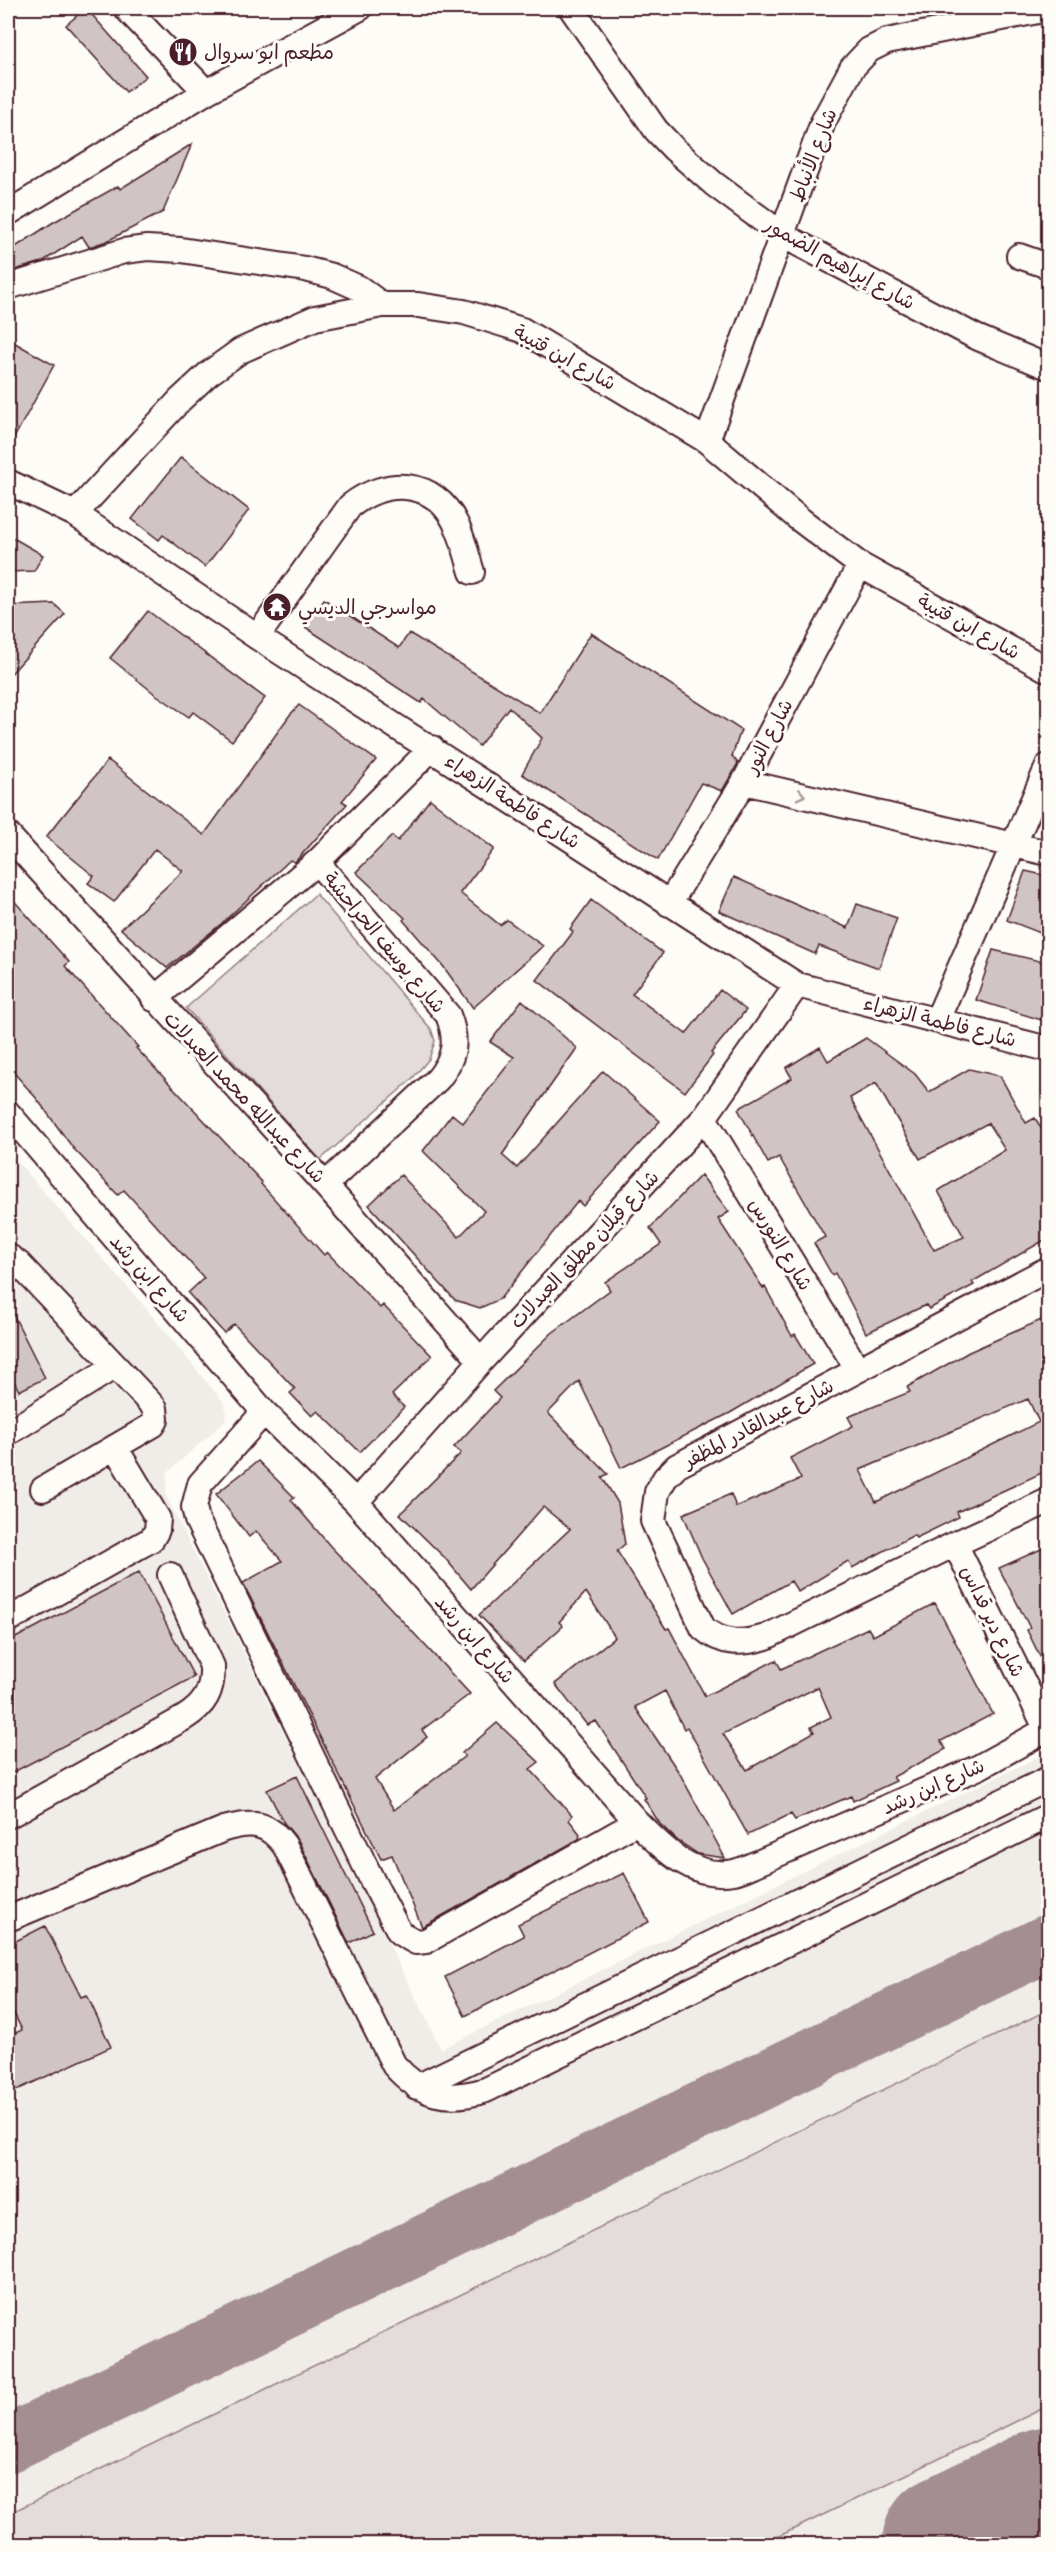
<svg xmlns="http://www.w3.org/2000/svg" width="1056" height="2552" viewBox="0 0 1056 2552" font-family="Dekko,'Playpen Sans Arabic',sans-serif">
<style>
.built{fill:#f0ece8}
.green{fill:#e3dcda;stroke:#967e82;stroke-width:1.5}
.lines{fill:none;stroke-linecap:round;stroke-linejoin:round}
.taxiway{stroke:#a48e91;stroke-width:57}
.runway{stroke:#a48e91;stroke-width:142}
.building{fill:#d0c5c4;stroke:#4a1f2b;stroke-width:1.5;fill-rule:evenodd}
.minor-casing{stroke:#4a1f2b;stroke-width:28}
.minor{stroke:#fdfcf7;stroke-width:24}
.oneway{stroke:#ac999b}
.labels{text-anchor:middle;stroke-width:6;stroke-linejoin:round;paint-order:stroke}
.poi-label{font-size:20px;fill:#4a1f2b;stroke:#fdfcf7;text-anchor:start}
.street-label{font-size:20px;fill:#4a1f2b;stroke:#fdfcf7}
</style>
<rect width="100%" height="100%" fill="#fdfcf7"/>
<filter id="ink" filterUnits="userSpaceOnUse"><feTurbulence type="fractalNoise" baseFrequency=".0167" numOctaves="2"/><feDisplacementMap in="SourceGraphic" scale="12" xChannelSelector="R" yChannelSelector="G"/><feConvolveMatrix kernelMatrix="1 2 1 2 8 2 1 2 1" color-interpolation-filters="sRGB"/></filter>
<g filter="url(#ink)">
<!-- built -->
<path class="built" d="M8,1151L144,1306L223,1402L227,1412L225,1421L167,1473L166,1496L441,2049L1048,1752V2544H8Z"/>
<!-- green -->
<path class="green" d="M316,894L431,1029L435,1041L429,1059L411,1080L320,1160L186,1008Z
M1048,2010V2406L763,2544H8V2514Z"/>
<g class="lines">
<!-- taxiway -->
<path class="taxiway" d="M8,2444L1048,1943"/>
<!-- runway -->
<path class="runway" d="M953,2544L1048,2498"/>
</g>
<!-- building -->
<path class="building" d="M86,8L146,76L126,92L66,25Z
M192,144L163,212L107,241L89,247L82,236L42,262L8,272V252L52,223L118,186L120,189Z
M8,339L54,365L8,449Z
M181,457L249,510L205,567L163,535L159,540L132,519Z
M8,535L43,555L34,571L8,572Z
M324,599L399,648L409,633L540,713L591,633L741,730L732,756L738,763L722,791L701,783L658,860L522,774L542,738L509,707L479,746L424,699L421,703L305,627Z
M54,604L65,614L8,677V606Z
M148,611L265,698L232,741L193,712L189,717L155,694L110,658Z
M299,705L376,760L342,801L347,804L295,862L290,860L221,924L167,968L121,929L183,871L155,849L114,902L88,883L94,876L46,837L108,760L204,835L289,716Z
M430,799L494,849L460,893L500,925L507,920L543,946L473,1008L443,966L403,920L405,918L356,872L392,836L398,841Z
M1025,871L1048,876V936L1007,920Z
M734,877L848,928L857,904L897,918L879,968L819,946L815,954L719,911Z
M8,894L69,962L65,966L138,1047L136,1048L262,1182L261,1184L324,1255L327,1252L380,1308L383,1305L432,1356L392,1395L404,1407L360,1452L318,1411L312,1416L290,1393L295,1389L234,1324L224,1333L205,1312L188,1293L204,1278L124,1190L118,1195L73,1148L37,1099L8,1066Z
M591,900L663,953L632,994L686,1034L720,990L746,1010L711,1053L713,1055L685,1092L537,980L573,932L570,929Z
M993,950L1048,963V1022L976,1000Z
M522,1000L577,1048L502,1155L517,1168L603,1071L660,1121L583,1206L578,1201L500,1299L480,1308L455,1300L369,1205L401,1175L459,1237L484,1211L423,1151L452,1114L463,1123L514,1057L490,1042Z
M866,1038L915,1074L929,1092L969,1069L1000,1076L1026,1123L1035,1118L1048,1139V1238L972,1282L974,1285L929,1309L926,1305L866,1333L835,1273L832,1275L814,1243L825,1237L779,1157L768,1163L738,1109L792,1078L786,1068L820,1047L828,1061ZM876,1083L920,1159L988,1123L1005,1150L938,1191L964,1237L934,1250L850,1098Z
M701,1175L729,1212L718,1219L763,1288L765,1287L792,1336L795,1334L813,1364L730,1413L621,1468L579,1381L548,1413L608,1474L602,1477L618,1503L625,1544L617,1551L666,1629L669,1628L705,1696L776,1660L781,1669L868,1628L873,1636L935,1603L993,1714L941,1741L946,1749L893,1777L896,1781L853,1801L851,1796L795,1820L791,1814L748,1835L687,1727L684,1729L665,1691L635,1707L680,1774L725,1858L698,1854L677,1840L660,1824L644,1799L646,1798L596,1721L587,1725L555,1684L615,1637L586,1592L559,1622L563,1626L524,1661L479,1615L570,1529L543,1507L471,1589L444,1557L400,1514L461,1453L454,1447L500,1398L493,1391L552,1333L610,1290L605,1282L661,1244L650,1228ZM818,1687L831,1717L811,1727L814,1732L747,1770L723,1734Z
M8,1304L45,1378L19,1391L8,1369Z
M1048,1317V1470L957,1512L959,1517L916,1538L914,1535L852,1568L848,1561L798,1592L791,1581L733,1614L702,1558L683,1514L731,1494L736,1507L801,1479L790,1458L853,1426L848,1417L910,1392L907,1387L969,1352ZM1028,1399L1039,1422L876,1502L860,1470Z
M258,1461L294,1497L291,1500L331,1547L383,1600L470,1694L422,1730L427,1737L375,1779L394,1810L465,1756L462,1753L497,1723L539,1762L530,1769L572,1815L569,1820L580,1834L579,1839L422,1927L392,1855L381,1859L243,1583L282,1561L256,1531L249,1537L216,1494Z
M1048,1546V1673L1027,1630L1030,1628L999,1568Z
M139,1572L194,1677L8,1775V1642Z
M297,1776L373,1931L349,1943L298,1840L284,1823L267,1790Z
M624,1873L649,1922L465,2016L445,1977L524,1936L518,1924Z
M45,1926L81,1997L87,1995L111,2047L8,2094V2052L15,2049L9,2036L22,2030L8,2001V1945Z"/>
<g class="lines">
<!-- minor casing -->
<g class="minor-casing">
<path id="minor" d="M126,8L206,92
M571,8L656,130L674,149L714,184L784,236L976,337L1048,367
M8,213L206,92L360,8
M1019,256L1048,266
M8,287L124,251L147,248L181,250L305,269L332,276L359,288L382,305
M707,441L823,122L852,68L869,50L887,41L1048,9
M8,482L75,514L257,637L797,985L1048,1049
M75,514L180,400L208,374L240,351L315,318L382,305H418L464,312L522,330L707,441L798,518L860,565L1048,670
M257,637L350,506C386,478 434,478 456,524C463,538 467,556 472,572
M744,782L1048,853
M8,835L325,1185L481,1361
M317,862L448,1015C458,1040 455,1058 438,1079L325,1185
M669,904L744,782L860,565
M154,999L317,862L432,748
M937,1020L1048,766
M8,1113L264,1412L356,1502L637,1822C663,1848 692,1880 734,1872C743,1870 752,1865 760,1862L979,1767L1048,1729
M704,1118L858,1370
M8,1256L19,1264L155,1408L156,1420L153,1425L43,1489
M1048,1269L677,1466L665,1478L657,1492L653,1521L703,1628C722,1645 743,1644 766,1637L955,1544L1048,1501
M264,1412L200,1484L194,1507L197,1520L372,1880L400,1933L416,1942L426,1941L637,1822
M8,1433L115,1366
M356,1502L481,1361L704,1118L797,985
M955,1544L1047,1730
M8,1620L152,1539L157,1530L158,1519L115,1447
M8,1816L184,1718C205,1705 213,1691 212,1666L170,1575
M8,1919L224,1829C252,1821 268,1822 285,1846L394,2065C421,2096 447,2102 486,2090L1048,1816
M417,2087L1048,1779"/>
</g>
<!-- minor -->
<use href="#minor" class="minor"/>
</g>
<!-- one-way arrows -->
<defs><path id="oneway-chevron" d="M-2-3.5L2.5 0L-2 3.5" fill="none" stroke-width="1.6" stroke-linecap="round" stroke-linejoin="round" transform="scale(1.5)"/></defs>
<use class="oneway" href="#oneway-chevron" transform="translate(801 795) rotate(13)"/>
</g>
<!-- icons -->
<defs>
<g id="restaurant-disc" transform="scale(1.5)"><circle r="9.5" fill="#4a1f2b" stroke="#fdfcf7"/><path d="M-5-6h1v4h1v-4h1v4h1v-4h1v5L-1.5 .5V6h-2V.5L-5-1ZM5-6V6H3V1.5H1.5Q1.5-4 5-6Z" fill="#fff"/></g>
<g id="temple-disc" transform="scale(1.5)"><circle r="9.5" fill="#4a1f2b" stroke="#fdfcf7"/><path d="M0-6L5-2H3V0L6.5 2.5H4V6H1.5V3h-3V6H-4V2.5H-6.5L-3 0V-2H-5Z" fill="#fff"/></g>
</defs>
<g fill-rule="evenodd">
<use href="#restaurant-disc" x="183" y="52"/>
<use href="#temple-disc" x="277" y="607"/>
</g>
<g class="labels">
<!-- poi labels -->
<g class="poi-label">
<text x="204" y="59">مطعم ابو سروال</text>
<text x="298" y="614">مواسرجي الديسي</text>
</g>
<!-- street labels -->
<g class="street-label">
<text transform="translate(813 155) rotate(-69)" y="7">شارع الأنباط</text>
<text transform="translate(840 263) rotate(29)" y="7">شارع إبراهيم الضمور</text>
<text transform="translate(565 357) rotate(29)" y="7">شارع ابن قتيبة</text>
<text transform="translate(969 626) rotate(29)" y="7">شارع ابن قتيبة</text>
<text transform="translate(768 736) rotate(-62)" y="7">شارع النور</text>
<text transform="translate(513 801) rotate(33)" y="7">شارع فاطمة الزهراء</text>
<text transform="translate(385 942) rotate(50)" y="7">شارع يوسف الحراحشة</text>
<text transform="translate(940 1021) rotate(14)" y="7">شارع فاطمة الزهراء</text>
<text transform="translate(245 1097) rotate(47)" y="7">شارع عبدالله محمد العبدلات</text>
<text transform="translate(781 1244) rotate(59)" y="7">شارع النورس</text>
<text transform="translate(584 1249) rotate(-47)" y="7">شارع قبلان مطلق العبدلات</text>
<text transform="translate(150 1278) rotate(49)" y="7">شارع ابن رشد</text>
<text transform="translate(758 1423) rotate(-28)" y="7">شارع عبدالقادر المظفر</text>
<text transform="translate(993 1621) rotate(64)" y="7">شارع دير قداس</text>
<text transform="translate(475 1639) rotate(49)" y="7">شارع ابن رشد</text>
<text transform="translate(933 1786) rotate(-24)" y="7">شارع ابن رشد</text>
</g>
</g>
<!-- margin -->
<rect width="1056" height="2552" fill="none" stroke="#fdfcf7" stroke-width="30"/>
<rect x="15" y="15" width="1026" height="2522" fill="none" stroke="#4a1f2b" stroke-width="2" filter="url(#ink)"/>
</svg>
